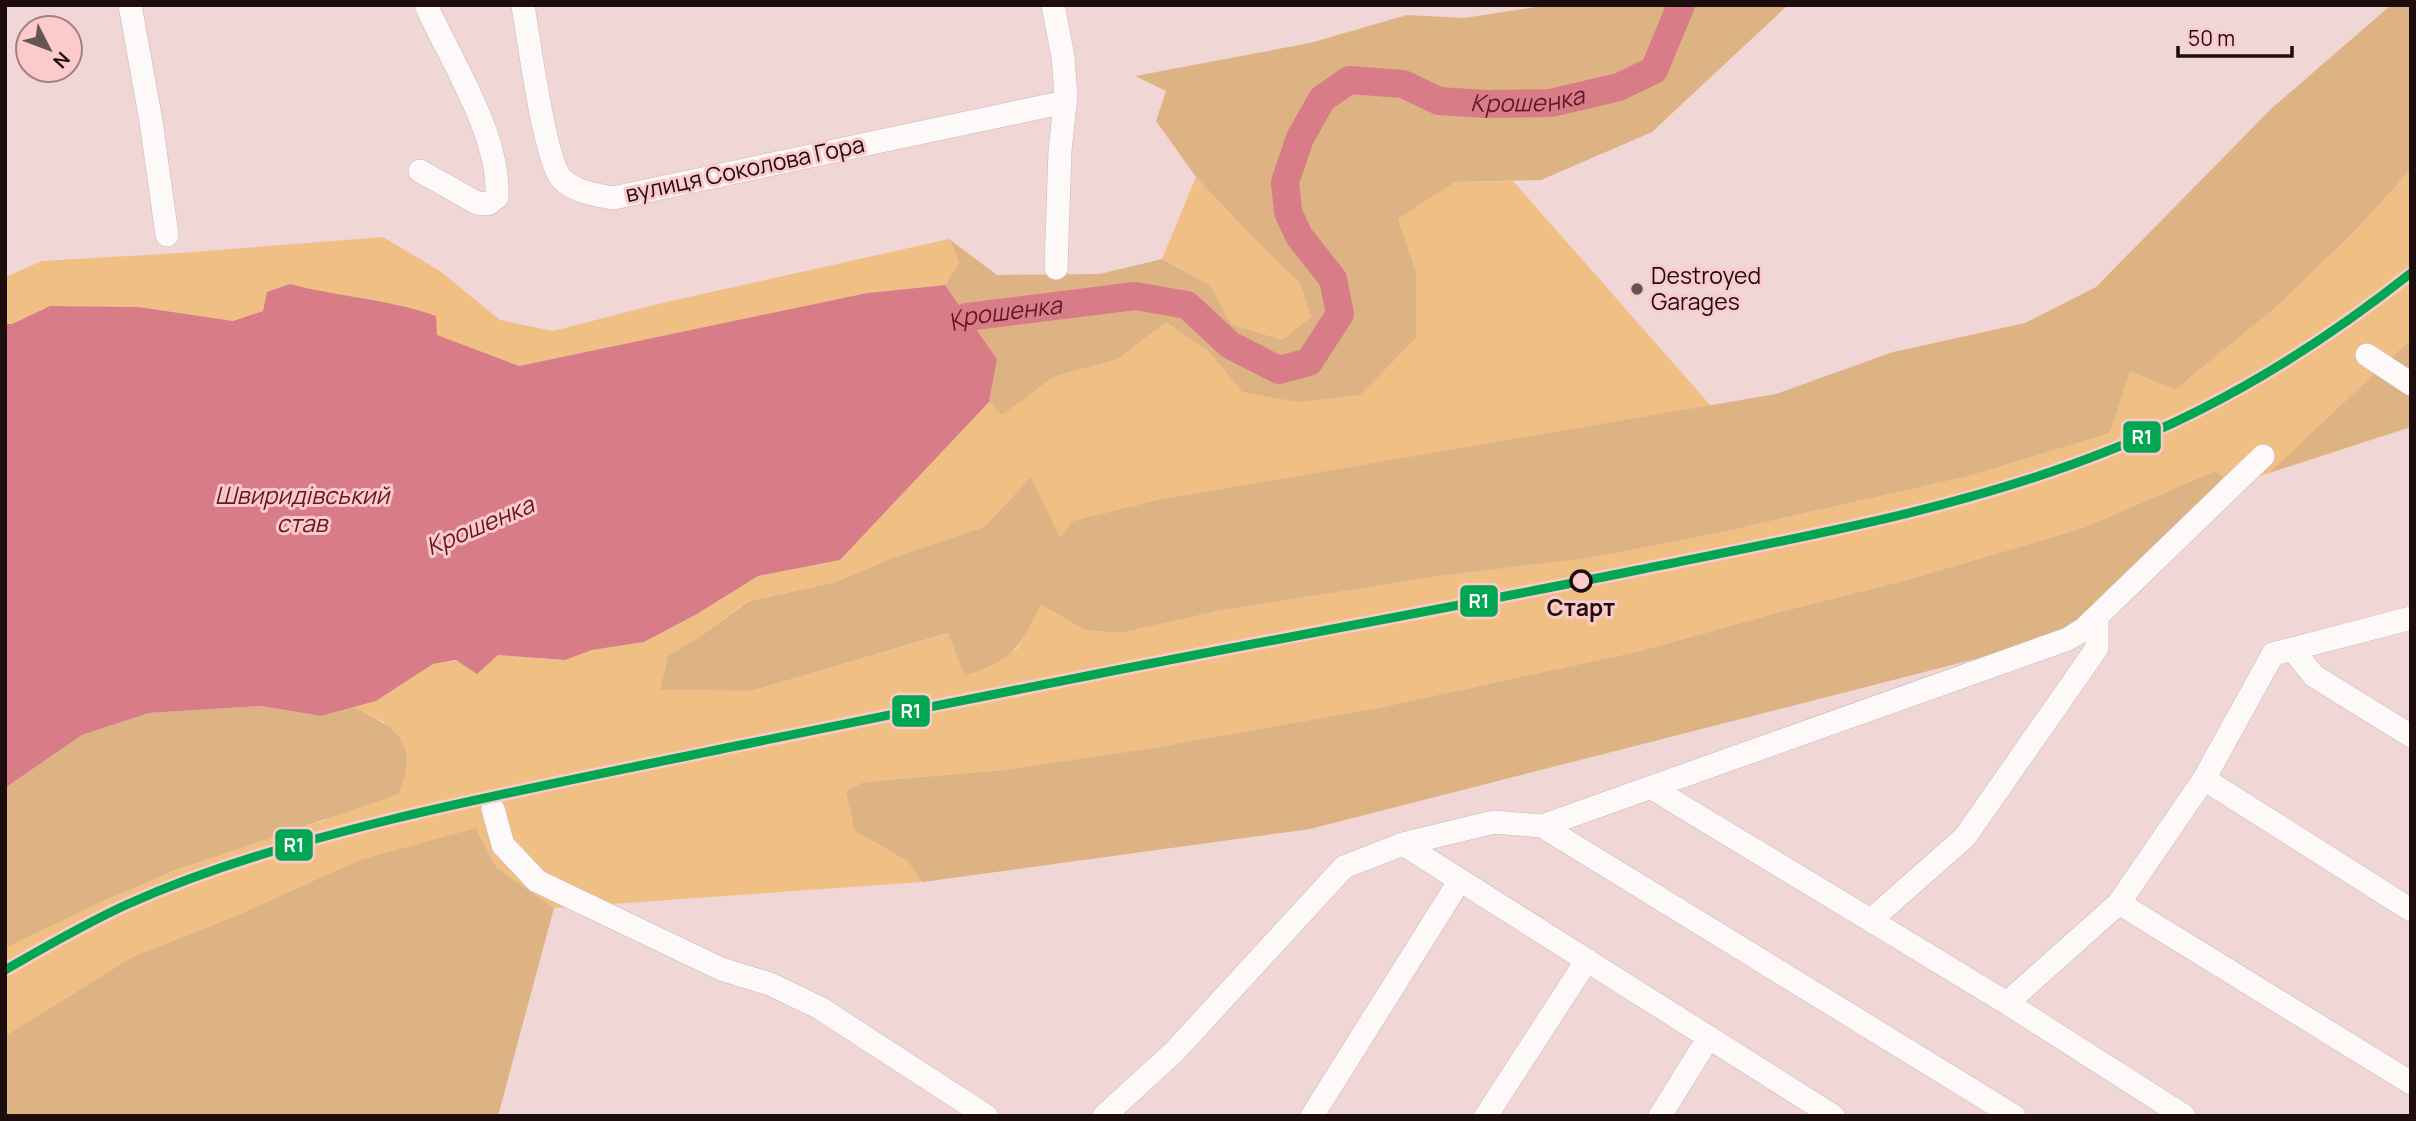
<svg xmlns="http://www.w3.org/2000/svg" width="2416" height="1121" viewBox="0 0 2416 1121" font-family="Manrope,sans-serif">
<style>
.green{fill:#f0bf84}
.forest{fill:#ddb384}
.water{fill:#d87d87}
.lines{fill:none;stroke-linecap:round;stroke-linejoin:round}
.river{stroke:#d87d87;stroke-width:28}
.minor-casing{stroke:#cbb6b7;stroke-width:24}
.minor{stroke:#fdf9f9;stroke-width:23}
.rail-1-casing{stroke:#fdcacc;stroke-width:14}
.rail-1{stroke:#00a651;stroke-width:9}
.poi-dot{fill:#685354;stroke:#fdcacc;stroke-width:2.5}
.stop-dot{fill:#fdcacc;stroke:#1e0d0e;stroke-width:3.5}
.labels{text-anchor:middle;stroke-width:6;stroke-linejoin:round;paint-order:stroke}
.street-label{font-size:23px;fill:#1e0d0e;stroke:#fdcacc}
.poi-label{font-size:23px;fill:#1e0d0e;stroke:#fdcacc;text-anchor:start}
.stop-label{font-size:23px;font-weight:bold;fill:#1e0d0e;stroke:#fdcacc}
.water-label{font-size:24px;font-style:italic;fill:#641725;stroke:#fdcacc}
.line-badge{stroke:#fdcacc;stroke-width:2.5}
.badge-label{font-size:19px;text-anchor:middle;font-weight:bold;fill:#fff}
</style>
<rect width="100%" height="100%" fill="#f1d6d6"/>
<!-- green -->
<path class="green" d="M2411,169V339L2269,473L2235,484L2215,471L2083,528L1907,580L1780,612L1640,651L1378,708L1152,748L1004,770L864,782L855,831L907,861L923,882L554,908L497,868L477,829L243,913L134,956L5,1036V948C25,934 51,925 73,914C155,876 239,846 326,820L384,722L354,707L376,701L433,664L498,655L565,660L592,650L644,642L697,614L758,576L840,560L989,402L1002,414L1053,377L1118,359L1166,322L1210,353L1242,392L1416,271L1398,219L1455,182L1513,181L1711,406L1157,500L1074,521L1060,539L1031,477L984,527L892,558L836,582L748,601L701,636L668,656L660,690L751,691L949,633L966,676L1017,649L1041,605L1085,630L1120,633L1218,611L1440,576L1589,558L1718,533L1969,476L2110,433L2130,370L2175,390L2276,307L2355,231Z
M1196,177L1259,244L1300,283L1311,317L1282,340L1231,324L1210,285L1162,259Z
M383,237L440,271L500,320L553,331L662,303L949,239L959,262L945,285L867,293L519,366L322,293L290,284L263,311L233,321L139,307L50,306L12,324H5V277L42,261L180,253Z"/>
<!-- forest -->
<path class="forest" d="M1549,5H1788L1652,132L1541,180L1455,182L1398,219L1416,271V338L1360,395L1298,402L1242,392L1210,353L1166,322L1118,359L1053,377L1002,415L989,402L996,359L945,285L959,262L949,239L997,275L1100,274L1162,259L1210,285L1231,324L1282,340L1311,317L1300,283L1259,244L1196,177L1156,121L1166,91L1135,76L1310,43L1407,15L1464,18Z
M2391,5H2411V169L2355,231L2276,307L2175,390L2130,371L2110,433L1969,476L1718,533L1589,558L1440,576L1218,611L1120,633L1085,630L1041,605C1017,651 1015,658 965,676L948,633L751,691L660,690L668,656L701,636L749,601L836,582L892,558L984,527L1031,477L1060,538L1073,521L1157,500L1776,394L1893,352L2025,323L2096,287L2271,109Z
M2411,339V427L2269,473Z
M2215,471L2234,484L2073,634L1310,829L923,882L907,861L855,831L846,792L864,782L1004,770L1152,748L1378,708L1640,651L1780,612L1907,580L2083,528Z
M261,706L321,716L354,707C398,729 419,742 399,794L176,870L98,903L5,948V788L82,735L149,713Z
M476,828L497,868L554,908L498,1116H5V1036L134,956L243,913L360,860Z"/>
<!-- water -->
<path class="water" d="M290,284C338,297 389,299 436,316L437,335L519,366L867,293L945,285L997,359L989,402L840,560L758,576L697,614L644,642L592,650L565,660L498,655L477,674L456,660L433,664L376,701L321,716L261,706L149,713L82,735L5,788V324H12L50,306L139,307L233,321L263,311L267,292Z"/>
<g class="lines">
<!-- river -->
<path class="river" id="s1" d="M934,331L967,317L1135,296L1187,305L1230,345L1279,370L1309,362L1340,314L1333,279L1299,236L1288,212L1285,182L1300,138L1322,99L1349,80L1403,84L1439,101L1485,104L1551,103L1619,87L1654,70L1681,5"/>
<!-- minor casing -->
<g class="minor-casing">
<path id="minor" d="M130,5L151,121L167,235
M523,5C528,35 545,163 562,179C575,192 596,195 613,198L1065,102
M1053,5L1063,57L1066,96L1060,150L1056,268
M420,171L477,203L488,204L497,197C500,135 451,61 426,5
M2367,355L2411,384
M2292,649L2314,676L2411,736
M2204,779L2411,910
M1652,788L2007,1003L2184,1116
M493,809L503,845L537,881L721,969L770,984L820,1008L986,1116
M1542,826L2068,639L2084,629L2263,456
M1403,844L1833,1116
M2119,903L2411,1083
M1871,920L1965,837L2097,648V617
M2007,1003L2119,903L2204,779L2273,654L2411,618
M1104,1116L1174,1052L1344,867L1403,844L1494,822L1542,826L2014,1116
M1312,1116L1460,880
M1486,1116L1587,960
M1660,1116L1709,1037"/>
</g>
<!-- minor -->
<use href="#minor" class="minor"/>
<!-- rail-1 casing -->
<g class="rail-1-casing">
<path id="rail-1" d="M5,970C45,947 86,923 128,904C213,866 303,841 393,819C509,791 625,769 741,745C861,721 982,696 1102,673C1281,638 1460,606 1638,570C1795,538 1956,511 2105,452C2215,410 2319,346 2411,273"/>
</g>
<!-- rail-1 -->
<use href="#rail-1" class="rail-1"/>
</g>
<!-- markers -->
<circle class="poi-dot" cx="1637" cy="289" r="7"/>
<circle class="stop-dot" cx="1581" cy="581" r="10"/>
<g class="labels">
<!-- street labels -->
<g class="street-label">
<text transform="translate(745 169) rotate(-12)" y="8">вулиця Соколова Гора</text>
</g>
<!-- poi labels -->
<g class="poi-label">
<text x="1651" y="284">Destroyed<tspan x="1651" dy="26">Garages</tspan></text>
</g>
<!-- stop labels -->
<g class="stop-label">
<text x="1581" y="616">Старт</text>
</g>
<!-- water labels -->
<g class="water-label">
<text dy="8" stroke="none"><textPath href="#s1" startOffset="914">Крошенка</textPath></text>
<text dy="8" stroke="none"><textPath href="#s1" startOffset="74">Крошенка</textPath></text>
<text x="302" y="504">Швиридівський<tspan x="302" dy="28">став</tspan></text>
<text transform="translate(480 526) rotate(-23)" y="8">Крошенка</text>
</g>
</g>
<g class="line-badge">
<rect x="2122" y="420" width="40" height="34" rx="7" fill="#00a651"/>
<rect x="1459" y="584" width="40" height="34" rx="7" fill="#00a651"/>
<rect x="891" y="694" width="40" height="34" rx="7" fill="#00a651"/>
<rect x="274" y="828" width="40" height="34" rx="7" fill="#00a651"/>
</g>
<g class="badge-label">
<text x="2142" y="444">R1</text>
<text x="1479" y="608">R1</text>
<text x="911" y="718">R1</text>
<text x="294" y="852">R1</text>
</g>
<!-- border -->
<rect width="2416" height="1121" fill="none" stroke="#1e0d0e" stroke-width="14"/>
<!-- north arrow -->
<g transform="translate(49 49) rotate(132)"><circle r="33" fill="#fdcacc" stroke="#a47e80" stroke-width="2"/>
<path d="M0-5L12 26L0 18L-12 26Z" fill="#685354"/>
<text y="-10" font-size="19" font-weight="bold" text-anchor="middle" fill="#1e0d0e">N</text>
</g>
<!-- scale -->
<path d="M2178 46v10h114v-10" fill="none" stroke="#1e0d0e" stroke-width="3.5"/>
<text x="2188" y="46" font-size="21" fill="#1e0d0e" stroke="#fdcacc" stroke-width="5" paint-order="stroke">50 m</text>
</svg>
